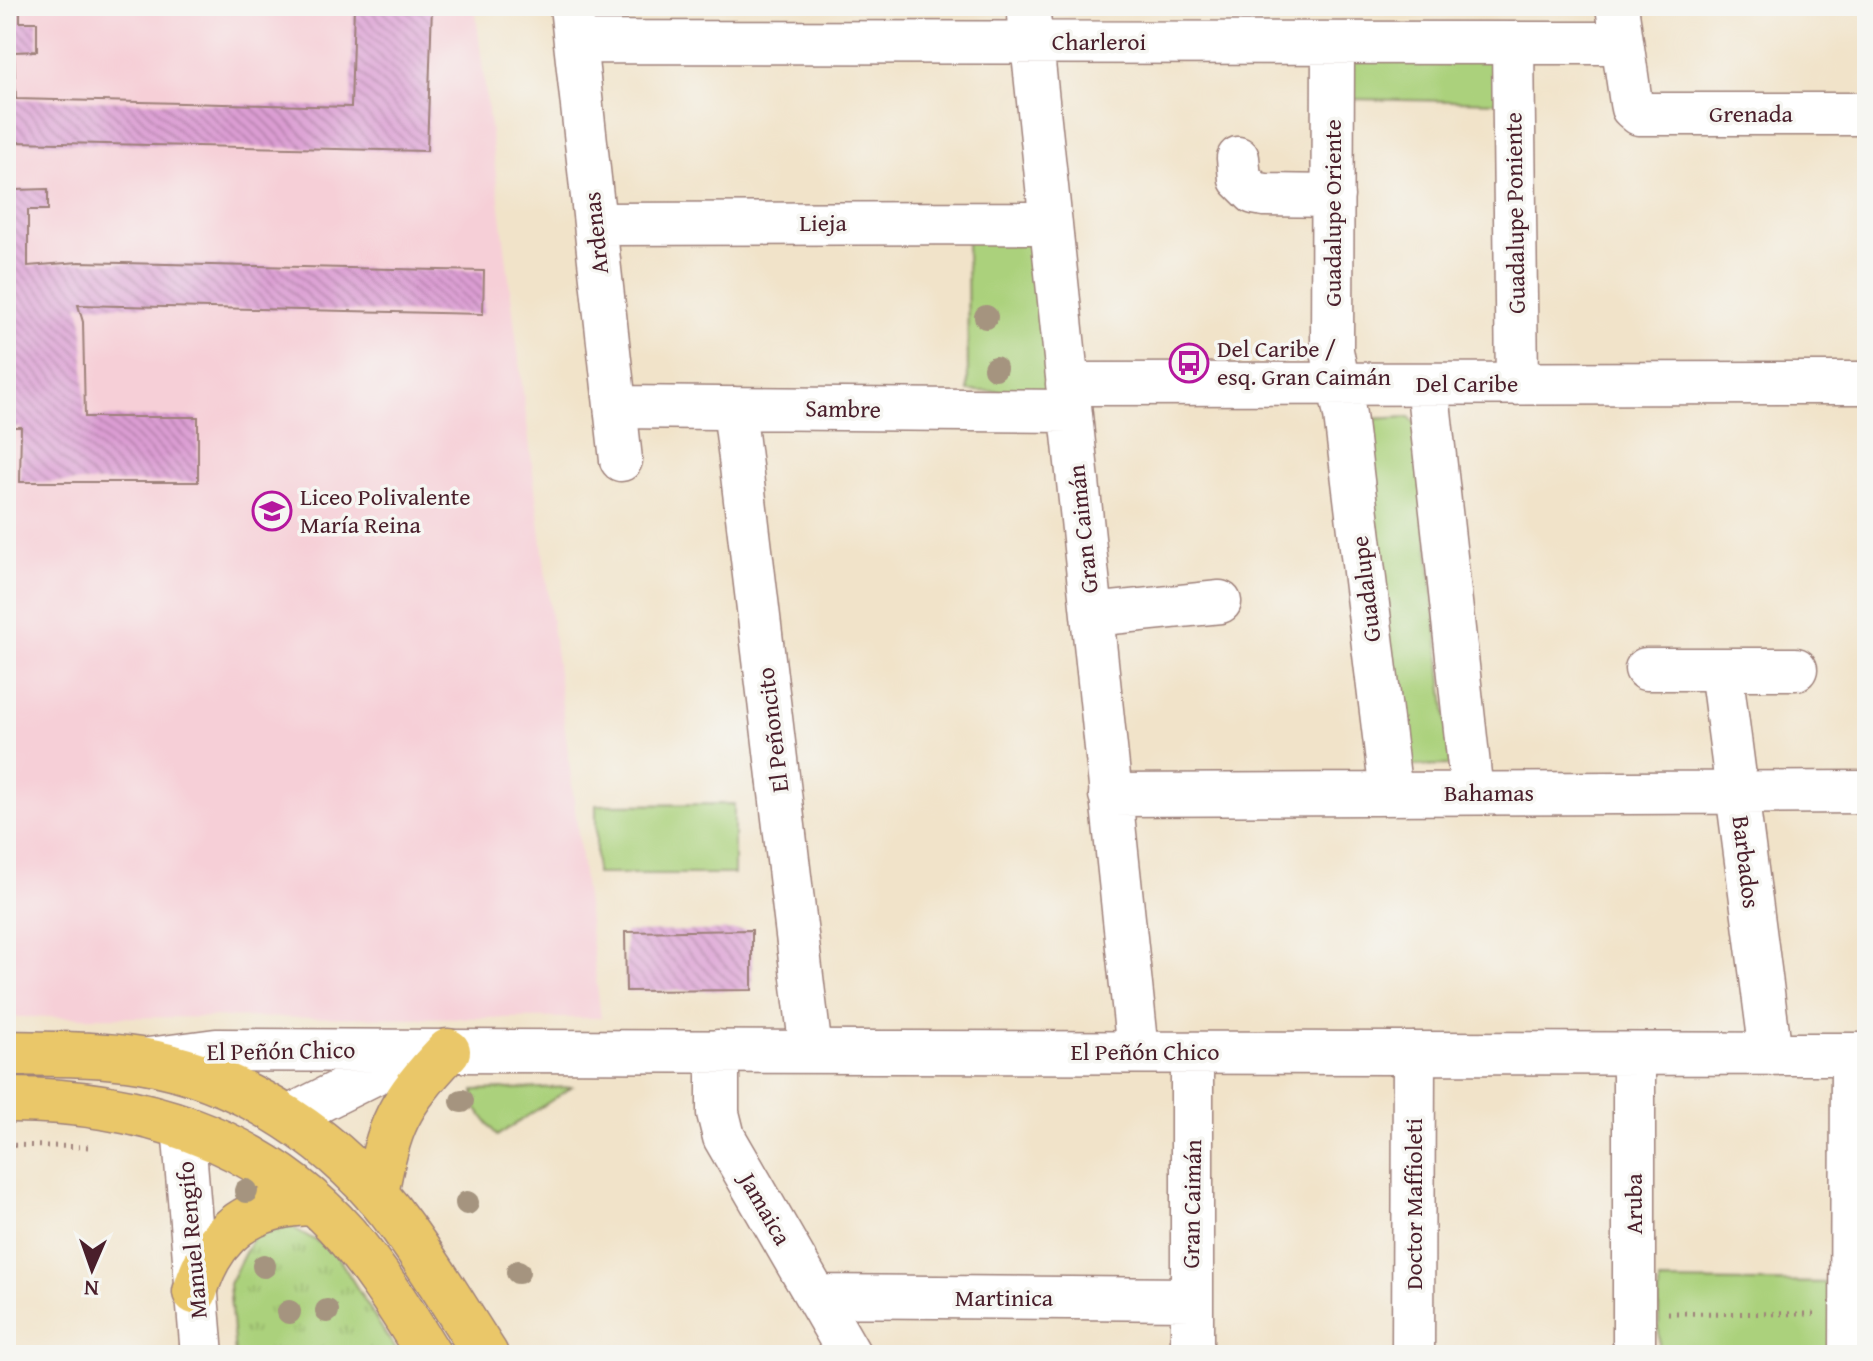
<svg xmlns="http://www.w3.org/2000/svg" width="1873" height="1361" viewBox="0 0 1873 1361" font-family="'Gentium Book Plus',serif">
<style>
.built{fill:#f6cfd7}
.grass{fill:#abd17b;stroke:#7a7853;stroke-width:2}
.park{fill:url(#park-tufts);stroke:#7a7853;stroke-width:2}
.building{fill:url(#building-back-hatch)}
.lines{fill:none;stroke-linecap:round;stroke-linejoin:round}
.minor-casing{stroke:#9e817a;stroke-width:45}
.major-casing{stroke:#9e817a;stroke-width:47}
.path{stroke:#9e817a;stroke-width:5;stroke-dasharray:2 6;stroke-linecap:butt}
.minor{stroke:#fff;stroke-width:42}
.major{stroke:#eac769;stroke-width:44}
.tree{fill:#a5947f}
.labels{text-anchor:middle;stroke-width:7;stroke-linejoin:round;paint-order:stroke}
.street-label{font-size:24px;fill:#4a1f2b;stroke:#f6f6f2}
.poi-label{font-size:24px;fill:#4a1f2b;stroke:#f6f6f2;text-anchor:start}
</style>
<defs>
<pattern id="park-tufts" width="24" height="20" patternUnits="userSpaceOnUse" patternTransform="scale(2)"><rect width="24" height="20" fill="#abd17b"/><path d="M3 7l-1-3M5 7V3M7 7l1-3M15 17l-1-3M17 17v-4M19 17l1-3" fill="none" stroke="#95b36a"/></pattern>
<pattern id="building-back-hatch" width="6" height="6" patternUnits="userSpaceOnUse" patternTransform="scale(2)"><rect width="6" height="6" fill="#db9dd3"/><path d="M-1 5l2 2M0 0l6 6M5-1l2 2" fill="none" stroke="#b47fab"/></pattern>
</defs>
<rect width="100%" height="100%" fill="#f6f6f2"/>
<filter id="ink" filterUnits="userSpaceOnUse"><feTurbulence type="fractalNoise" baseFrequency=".0125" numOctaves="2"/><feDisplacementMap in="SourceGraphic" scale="16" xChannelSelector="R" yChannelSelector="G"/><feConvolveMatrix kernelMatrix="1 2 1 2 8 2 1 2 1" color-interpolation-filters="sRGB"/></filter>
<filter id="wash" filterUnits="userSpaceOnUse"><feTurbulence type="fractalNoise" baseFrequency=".006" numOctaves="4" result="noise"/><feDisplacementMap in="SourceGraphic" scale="32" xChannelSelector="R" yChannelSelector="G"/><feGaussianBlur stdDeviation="1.8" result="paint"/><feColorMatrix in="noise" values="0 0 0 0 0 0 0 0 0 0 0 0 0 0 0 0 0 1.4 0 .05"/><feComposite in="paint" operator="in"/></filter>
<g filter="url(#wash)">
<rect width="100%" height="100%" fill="#f1e3c9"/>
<!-- built -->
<path class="built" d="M6,6H475L601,1018L6,1017Z"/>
<!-- grass -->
<path class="grass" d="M1348,52H1494L1502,102L1349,99Z
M967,239L1035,240L1050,392L968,391Z
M1409,417L1415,423L1451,765L1411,766L1400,754L1358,429L1367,419Z
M734,804V874H596V805Z
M572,1087L497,1136L475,1106L474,1090Z
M1659,1281L1838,1283V1355H1659Z"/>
<!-- park -->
<path class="park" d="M292,1227L335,1252L386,1335L401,1355H235L229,1284L254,1235L267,1229Z"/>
<g id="blocks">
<!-- building -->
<path class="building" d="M6,6H20V22H37V51L14,52L16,99L351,107L354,6H432L427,151L15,142L16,190L48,189V210H28V266L79,262L484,271L483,314L78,305L83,322L85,417H198V482H20L21,427H6Z
M752,930V990L626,991L625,932Z"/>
</g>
</g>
<g filter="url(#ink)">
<use href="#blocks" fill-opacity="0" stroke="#9e817a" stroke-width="2"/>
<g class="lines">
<!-- minor casing -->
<g class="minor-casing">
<path id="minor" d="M571,6L621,460
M1028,6L1138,1052
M1617,6L1631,103L1632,108L1639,114H1867
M575,42L1622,43
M1333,43L1332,351L1345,415L1391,794
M1513,43L1517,384
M1238,158L1240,179L1254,193L1265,195L1333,196
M595,224L1051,223
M1067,384L1867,383
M1427,384L1472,793
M616,407L1070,411
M734,408L811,1052
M1092,615L1220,602
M1646,669H1796
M1721,669L1771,1054
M1110,795L1867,792
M718,1051V1113L724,1137L850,1355
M1634,1054V1355
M141,1060L216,1050L448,1051L1867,1054
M286,1118L410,1056
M183,1126L202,1355
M816,1296L1192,1299
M1192,1355V1053
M1413,1355L1414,1053
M1851,1355L1852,1054"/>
</g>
<!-- major casing -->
<g class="major-casing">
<path id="major" d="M6,1053C51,1054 96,1053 140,1060C244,1077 341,1142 402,1227C432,1268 458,1312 486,1355
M6,1100C134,1099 259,1136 346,1235C378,1272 404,1314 429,1355
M376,1195C388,1124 399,1103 448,1051
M195,1292C212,1232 251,1204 313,1203"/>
</g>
<!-- path -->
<path class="path" d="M6,1145L93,1147
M1668,1313L1814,1314"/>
<!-- minor -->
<use href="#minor" class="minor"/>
<!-- major -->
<use href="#major" class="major"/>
</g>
<!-- trees -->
<g class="tree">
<circle cx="986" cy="317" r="12"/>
<circle cx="995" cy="368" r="12"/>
<circle cx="462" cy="1101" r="12"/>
<circle cx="246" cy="1191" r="12"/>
<circle cx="467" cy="1203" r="12"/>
<circle cx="264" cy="1266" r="12"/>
<circle cx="518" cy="1272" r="12"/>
<circle cx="327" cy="1311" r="12"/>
<circle cx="289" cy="1312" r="12"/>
</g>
</g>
<!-- icons -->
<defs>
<g id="bus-ring" transform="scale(2)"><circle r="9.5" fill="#f6f6f2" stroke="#b5179e" stroke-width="1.5"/><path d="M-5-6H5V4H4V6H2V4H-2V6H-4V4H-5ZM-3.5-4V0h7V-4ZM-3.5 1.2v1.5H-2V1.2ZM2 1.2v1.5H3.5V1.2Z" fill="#b5179e"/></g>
<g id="school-ring" transform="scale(2)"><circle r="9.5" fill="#f6f6f2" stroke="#b5179e" stroke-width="1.5"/><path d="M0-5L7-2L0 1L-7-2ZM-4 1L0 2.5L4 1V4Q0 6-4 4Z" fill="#b5179e"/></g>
</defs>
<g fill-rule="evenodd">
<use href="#bus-ring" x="1189" y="363"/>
<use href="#school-ring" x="272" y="511"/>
</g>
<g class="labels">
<!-- street labels -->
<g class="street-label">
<text x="1099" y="50">Charleroi</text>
<text x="1751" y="122">Grenada</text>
<text transform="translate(1333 213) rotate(-90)" y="8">Guadalupe Oriente</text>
<text transform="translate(1515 213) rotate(-91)" y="8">Guadalupe Poniente</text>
<text x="823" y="231">Lieja</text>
<text transform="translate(596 233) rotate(-96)" y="8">Ardenas</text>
<text x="1467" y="392">Del Caribe</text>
<text transform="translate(843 409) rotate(1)" y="8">Sambre</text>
<text transform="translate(1083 529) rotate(-96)" y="8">Gran Caimán</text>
<text transform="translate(1366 589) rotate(-97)" y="8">Guadalupe</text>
<text transform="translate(773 730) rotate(-97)" y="8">El Peñoncito</text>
<text x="1489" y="801">Bahamas</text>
<text transform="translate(1746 862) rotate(83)" y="8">Barbados</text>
<text transform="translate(281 1051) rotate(-1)" y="8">El Peñón Chico</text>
<text x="1145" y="1060">El Peñón Chico</text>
<text transform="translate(1192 1204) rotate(-89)" y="8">Gran Caimán</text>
<text transform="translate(1414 1204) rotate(-90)" y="8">Doctor Maffioleti</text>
<text transform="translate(1634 1204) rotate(-90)" y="8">Aruba</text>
<text transform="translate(765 1209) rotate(60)" y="8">Jamaica</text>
<text transform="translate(192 1240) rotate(-95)" y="8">Manuel Rengifo</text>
<text x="1004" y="1306">Martinica</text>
</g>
<!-- poi labels -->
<g class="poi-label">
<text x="1217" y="357">Del Caribe /<tspan x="1217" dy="28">esq. Gran Caimán</tspan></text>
<text x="300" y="505">Liceo Polivalente<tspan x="300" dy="28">María Reina</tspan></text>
</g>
</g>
<!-- margin -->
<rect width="1873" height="1361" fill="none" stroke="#f6f6f2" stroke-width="32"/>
<!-- north arrow -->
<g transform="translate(92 1269) rotate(182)" stroke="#f6f6f2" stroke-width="6" paint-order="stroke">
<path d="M0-6L14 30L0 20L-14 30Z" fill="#4a1f2b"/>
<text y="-12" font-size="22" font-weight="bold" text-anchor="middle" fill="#4a1f2b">N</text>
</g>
</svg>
